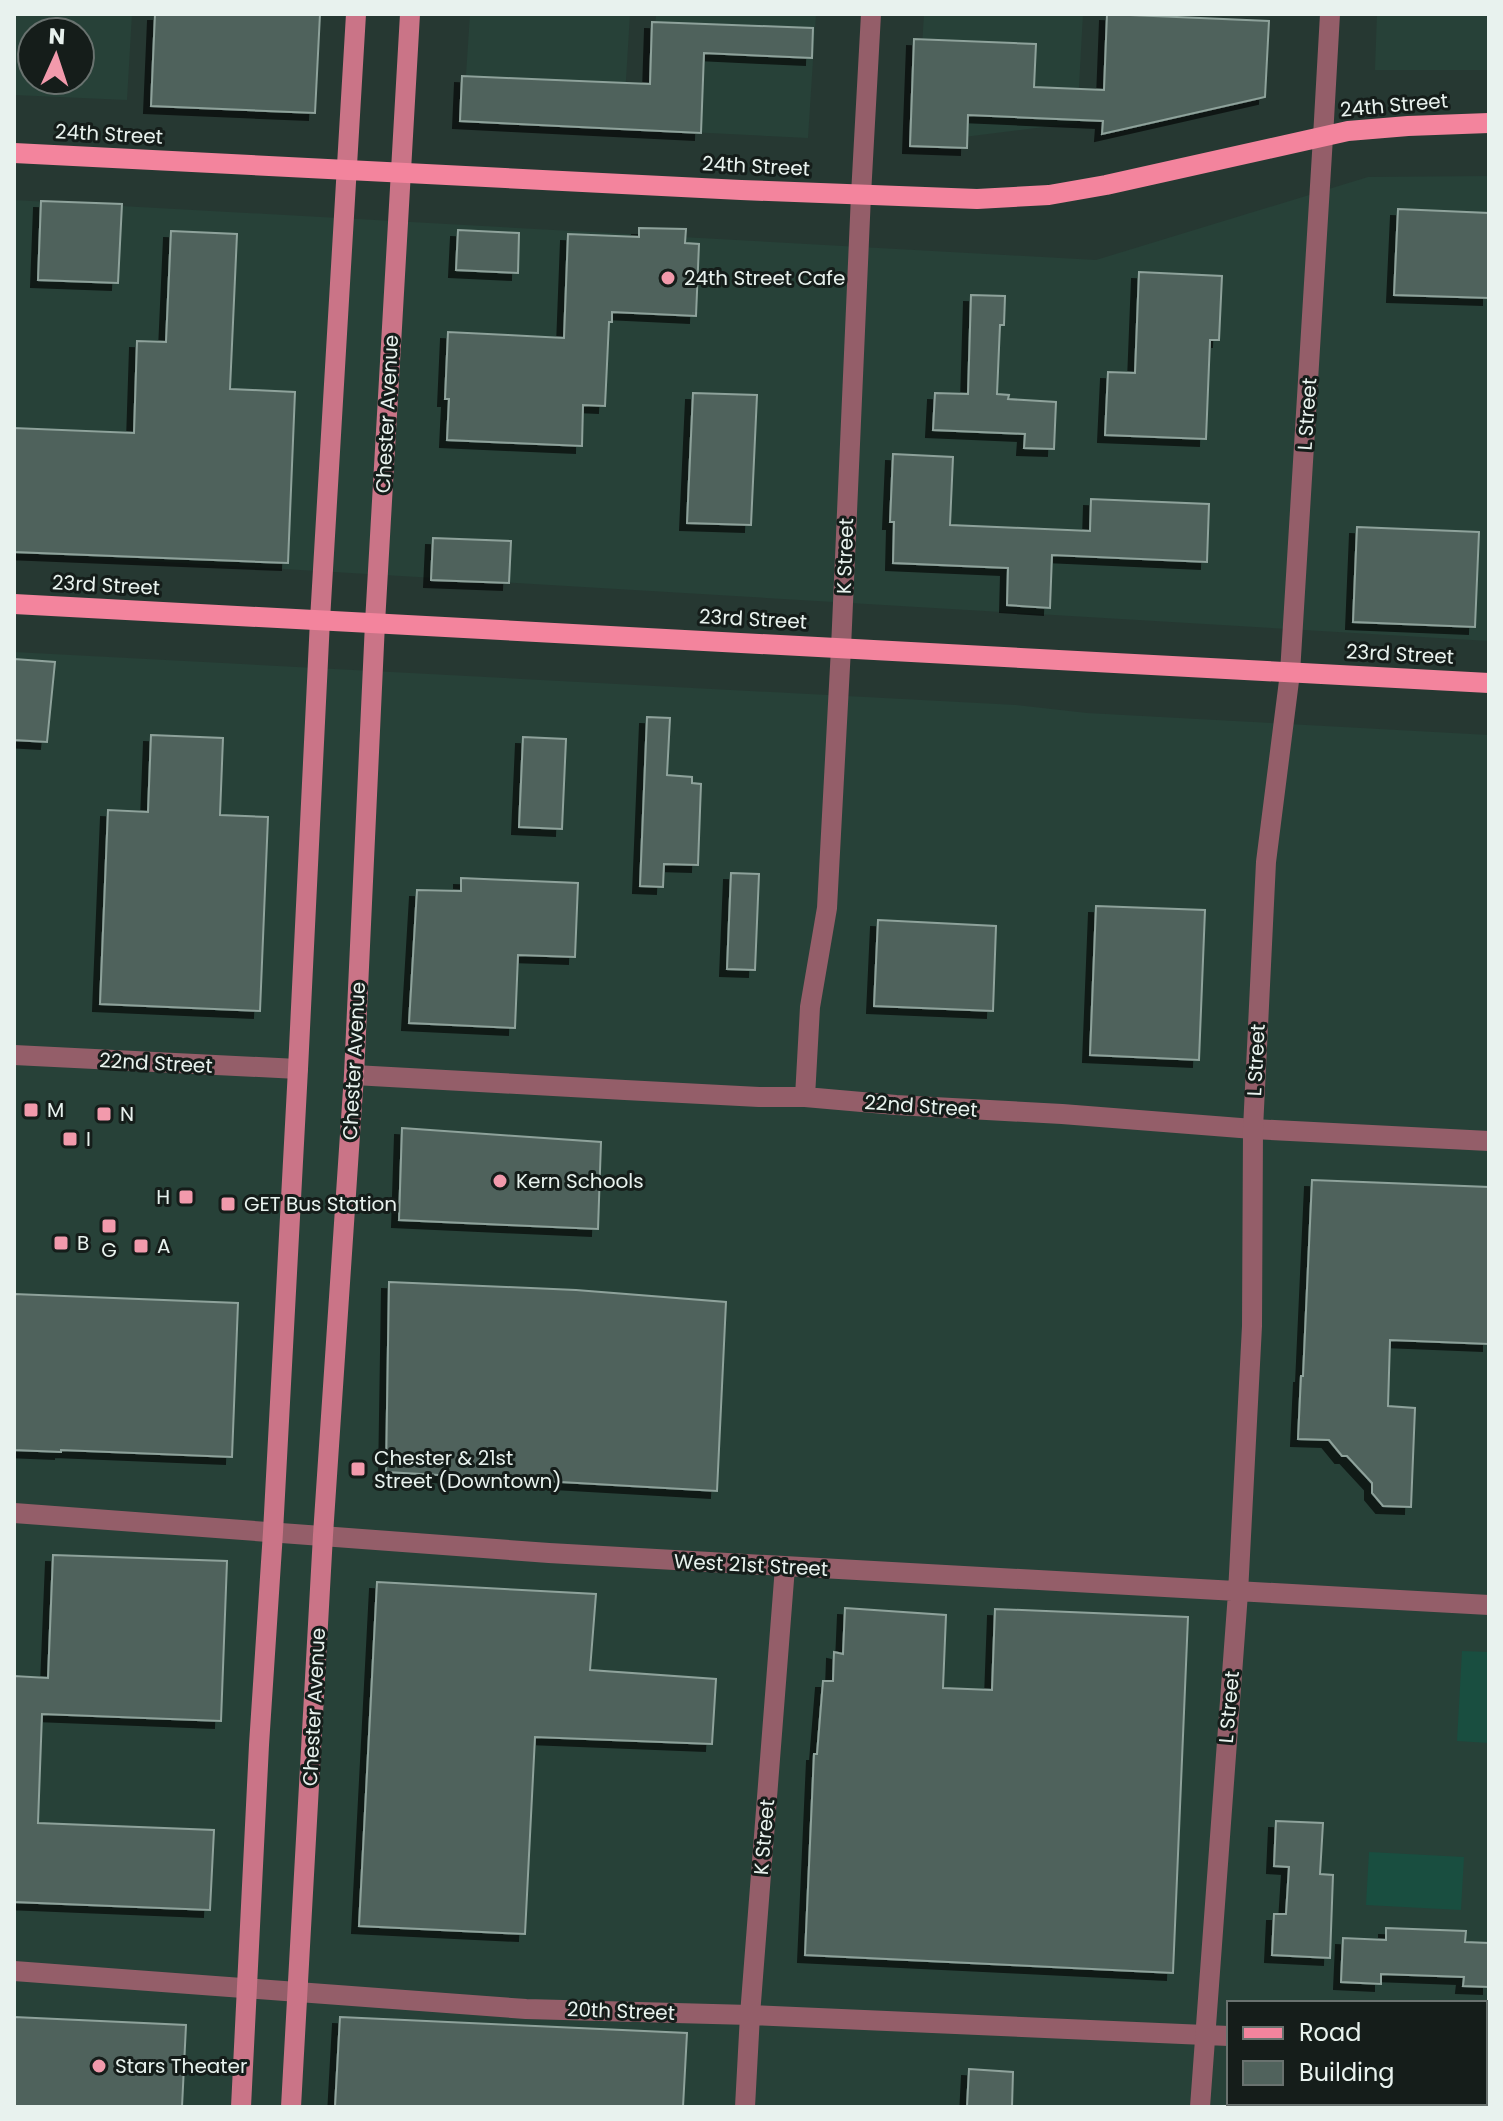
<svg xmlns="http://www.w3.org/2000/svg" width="1503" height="2121" viewBox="0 0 1503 2121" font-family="Poppins,sans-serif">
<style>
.built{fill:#274138;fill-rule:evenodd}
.green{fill:#194e40}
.building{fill:#50625c;stroke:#8ea29b;stroke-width:2;filter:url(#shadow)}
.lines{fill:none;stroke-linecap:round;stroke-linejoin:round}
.minor{stroke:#945e69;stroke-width:20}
.tertiary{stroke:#945e69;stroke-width:20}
.secondary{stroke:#ca7487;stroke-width:20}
.primary{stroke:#f3849d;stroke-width:20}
.poi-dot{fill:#f29aac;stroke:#151d1a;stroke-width:3}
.labels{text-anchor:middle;stroke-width:6;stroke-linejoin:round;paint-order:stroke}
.street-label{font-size:20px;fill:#e8f2ee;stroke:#151d1a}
.poi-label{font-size:20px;fill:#e8f2ee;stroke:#151d1a;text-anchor:start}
</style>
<defs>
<filter id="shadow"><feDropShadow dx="-7" dy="7" stdDeviation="0" flood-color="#0009"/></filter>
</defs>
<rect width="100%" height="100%" fill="#263832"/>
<!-- built -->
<path class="built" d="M14,14H132L127,100L14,95ZM80,32V80H32V32Z
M470,14H630L623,129L463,121Z
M656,14H816L808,138L649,130Z
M924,14H1083L1077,123L916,143Z
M1377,14H1489V70H1375Z
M1489,176V641L14,553V200L1096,260L1368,177Z
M14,652L1016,705L1087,713L1489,735V2107H14ZM1229,2003H1485V2103H1229Z"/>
<!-- green -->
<path class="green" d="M1462,1651L1489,1652V1743L1457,1741Z
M1369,1852L1464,1857L1461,1910L1366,1905Z"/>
<!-- building -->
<path class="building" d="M155,14H320L315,113L151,106Z
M1107,14L1269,21L1265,97L1102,134L1103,121L968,115L967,148L910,146L914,39L1036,44L1034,87L1104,90Z
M652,22L813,28L812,58L704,53L701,133L460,121L462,76L650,84Z
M41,201L122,204L118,283L38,280Z
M1398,209L1489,213V298L1394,295Z
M639,228L686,229L685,243L699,244L696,316L612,312V322H609L605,406L583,405L582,446L447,440L449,399H445L448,332L564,338L568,234L639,237Z
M458,230L519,233L518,273L456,270Z
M171,231L237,234L230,389L295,392L288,563L14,552V428L134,433L137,341L166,342Z
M1139,272L1222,276L1219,340H1210L1206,439L1105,435L1108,372L1135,373Z
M971,295L1005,296L1004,325H1000L997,394L1009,395L1008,399L1056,402L1054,449L1024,448L1025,434L933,430L935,393L968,394Z
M693,393L757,395L751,525L687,523Z
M893,454L953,457L950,525L1090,531L1091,499L1209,504L1207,562L1052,555L1050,608L1007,605L1008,568L893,563L894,522H890Z
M1357,527L1479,532L1475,627L1353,622Z
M433,538L511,541L509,583L431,580Z
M14,659L55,662L47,742L14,740Z
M647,717L670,718L667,775L692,777V783L701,784L698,865L664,864L663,887L640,886Z
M151,735L223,738L220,815L268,817L260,1011L100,1004L108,810L148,812Z
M523,737L566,739L562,829L519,827Z
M731,873L759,874L755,970L727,969Z
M461,878L578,883L575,957L518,955L515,1028L409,1023L417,890L461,891Z
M1096,906L1205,910L1199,1060L1090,1055Z
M878,920L996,926L993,1011L874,1006Z
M402,1128L601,1142L598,1229L399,1220Z
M1312,1180L1489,1187V1344L1390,1340L1388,1406L1415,1408L1411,1507L1383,1506L1372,1493V1483L1347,1456H1342L1329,1440L1298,1439L1301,1376H1303Z
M389,1282L576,1290L726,1302L717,1491L386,1472Z
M14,1294L238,1303L232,1457L61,1450V1452L14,1450Z
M53,1555L227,1561L221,1721L42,1714L38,1823L214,1830L210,1910L14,1902V1676L48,1678Z
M377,1582L596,1594L590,1670L716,1679L712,1744L535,1737L525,1934L359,1926Z
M845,1608L946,1615L943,1688L992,1690L995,1609L1188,1617L1173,1973L805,1955L814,1754H817L823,1681H833L834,1652L843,1654Z
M1276,1821L1323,1823L1320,1874L1333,1875L1330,1958L1272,1955L1274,1914H1286L1289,1867L1274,1866Z
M1386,1928L1466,1931L1465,1942L1489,1943V1987L1463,1986L1464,1977L1381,1974V1984L1341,1982L1343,1938L1386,1940Z
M14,2017L186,2025L182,2107H14Z
M340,2017L687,2033L683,2107H335Z
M969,2069L1013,2072L1012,2107H967Z"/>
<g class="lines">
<!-- minor -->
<path class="minor" d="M1323,137L1330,14
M14,1055L298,1069
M354,1075L625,1090L759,1097H805L896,1105L1062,1114L1253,1129L1489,1141
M805,1097L810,1007L827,908L841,648L861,195L871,14
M14,1971L526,2009L750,2015L1205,2035
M745,2107L750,2015L785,1567"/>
<!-- tertiary -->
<path class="tertiary" d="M14,1513L549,1553L1489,1605
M1205,2035L1229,2036
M1485,2049H1489
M1200,2107L1238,1593L1252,1326L1253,1129L1266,862L1290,673L1323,137"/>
<!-- secondary -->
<path class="secondary" d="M241,2107L259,1745L273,1532L298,1069L320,620L356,14
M291,2107L323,1535L354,1075L375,623L410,14"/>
<!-- primary -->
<path class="primary" d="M14,153L741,190L977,199L1049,195L1106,185L1348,131L1408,126L1489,123
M14,604L1489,683"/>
</g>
<!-- markers -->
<g class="poi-dot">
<circle cx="668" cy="278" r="8"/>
<rect x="23" y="1102" width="16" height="16" rx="4"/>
<rect x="96" y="1106" width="16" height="16" rx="4"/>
<rect x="62" y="1131" width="16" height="16" rx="4"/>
<circle cx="500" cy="1181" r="8"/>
<rect x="178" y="1189" width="16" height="16" rx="4"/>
<rect x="220" y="1196" width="16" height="16" rx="4"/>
<rect x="101" y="1218" width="16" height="16" rx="4"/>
<rect x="53" y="1235" width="16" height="16" rx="4"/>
<rect x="133" y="1238" width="16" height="16" rx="4"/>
<rect x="350" y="1461" width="16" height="16" rx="4"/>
<circle cx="99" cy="2066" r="8"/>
</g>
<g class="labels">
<!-- street labels -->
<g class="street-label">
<text transform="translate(1394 105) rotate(-5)" y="7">24th Street</text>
<text transform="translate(109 134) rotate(3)" y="7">24th Street</text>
<text transform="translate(756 166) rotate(3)" y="7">24th Street</text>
<text transform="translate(387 414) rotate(-87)" y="7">Chester Avenue</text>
<text transform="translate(1307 414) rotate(-86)" y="7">L Street</text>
<text transform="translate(845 556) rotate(-88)" y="7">K Street</text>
<text transform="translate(106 585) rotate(3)" y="7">23rd Street</text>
<text transform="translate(753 619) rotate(3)" y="7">23rd Street</text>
<text transform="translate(1400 654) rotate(3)" y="7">23rd Street</text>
<text transform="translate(1256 1060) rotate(-87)" y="7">L Street</text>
<text transform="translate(354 1061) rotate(-87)" y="7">Chester Avenue</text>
<text transform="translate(156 1063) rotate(3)" y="7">22nd Street</text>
<text transform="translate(921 1106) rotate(4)" y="7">22nd Street</text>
<text transform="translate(751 1565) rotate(3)" y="7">West 21st Street</text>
<text transform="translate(314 1707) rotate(-87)" y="7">Chester Avenue</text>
<text transform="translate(1229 1707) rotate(-85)" y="7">L Street</text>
<text transform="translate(764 1837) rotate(-85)" y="7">K Street</text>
<text transform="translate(621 2011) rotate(2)" y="7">20th Street</text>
</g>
<!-- poi labels -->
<g class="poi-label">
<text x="684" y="285">24th Street Cafe</text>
<text x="47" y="1117">M</text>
<text x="120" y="1121">N</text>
<text x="86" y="1146">I</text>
<text x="516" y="1188">Kern Schools</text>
<text x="170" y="1204" text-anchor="end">H</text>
<text x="244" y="1211">GET Bus Station</text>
<text x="77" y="1250">B</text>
<text x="157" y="1253">A</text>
<text x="109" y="1257" text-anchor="middle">G</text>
<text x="374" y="1465">Chester &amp; 21st<tspan x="374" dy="23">Street (Downtown)</tspan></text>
<text x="115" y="2073">Stars Theater</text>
</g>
</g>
<!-- border -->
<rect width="1503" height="2121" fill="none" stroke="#e8f2ee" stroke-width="32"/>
<!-- legend -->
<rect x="1227" y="2001" width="260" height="104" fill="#151d1a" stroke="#69726f" stroke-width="2"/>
<rect x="1243" y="2027" width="40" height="12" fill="#f3849d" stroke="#69726f" stroke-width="2"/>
<text x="1299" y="2041" font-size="24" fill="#e8f2ee">Road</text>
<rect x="1243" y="2061" width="40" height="24" fill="#50625c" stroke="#69726f" stroke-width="2"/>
<text x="1299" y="2081" font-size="24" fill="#e8f2ee">Building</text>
<!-- north arrow -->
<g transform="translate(56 56) rotate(3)"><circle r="38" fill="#151d1a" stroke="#69726f" stroke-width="2"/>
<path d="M0-6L14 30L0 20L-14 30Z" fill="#f29aac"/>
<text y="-12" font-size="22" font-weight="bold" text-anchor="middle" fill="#e8f2ee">N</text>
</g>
</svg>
